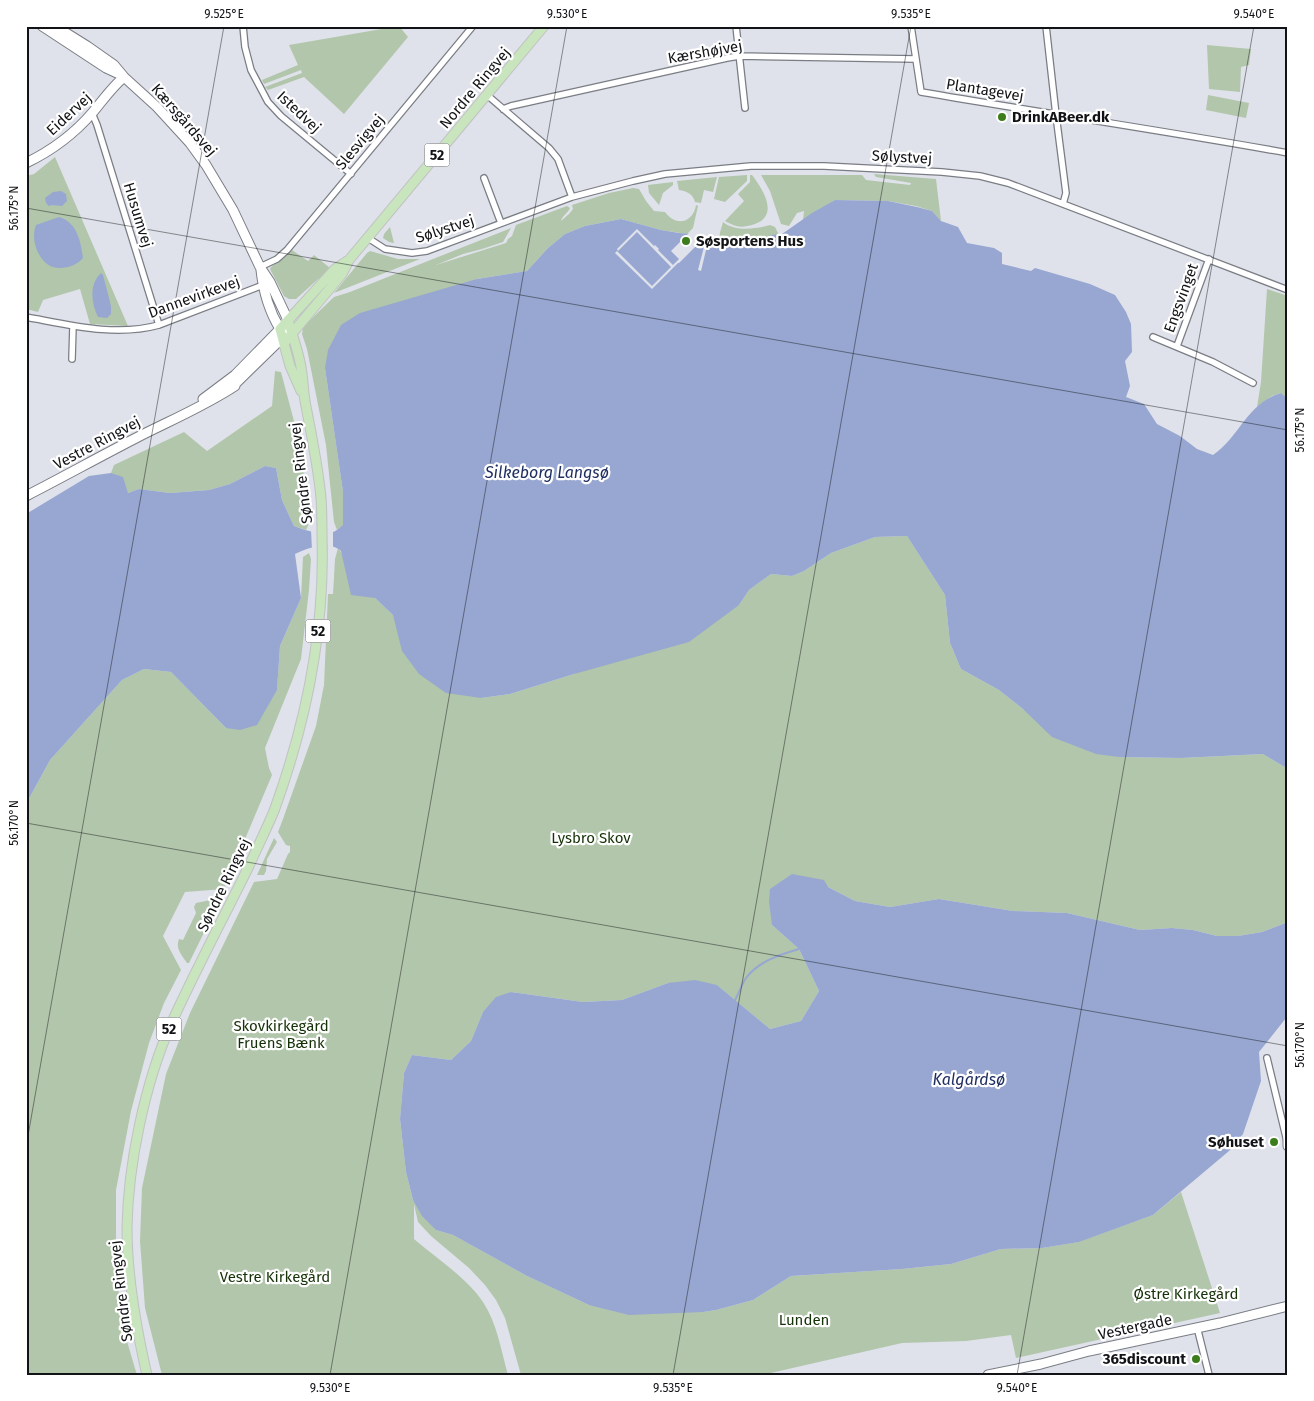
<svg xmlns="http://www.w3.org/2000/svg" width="1314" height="1401" viewBox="0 0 1314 1401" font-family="'Fira Sans',sans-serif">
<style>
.green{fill:#b2c6ab}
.water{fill:#97a7d1}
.pier{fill:#dfe2ea}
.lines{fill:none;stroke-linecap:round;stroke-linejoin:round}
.stream{stroke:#97a7d1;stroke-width:2}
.street-casing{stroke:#7a7d84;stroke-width:8}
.secondary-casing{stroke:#7a7d84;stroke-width:11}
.primary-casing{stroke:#c1c2c2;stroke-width:11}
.street{stroke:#fff;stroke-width:5.5}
.secondary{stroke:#fff;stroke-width:9}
.primary{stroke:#c8e5be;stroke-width:9}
.ticks{fill:none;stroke:#121316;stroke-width:1;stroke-opacity:0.45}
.poi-dot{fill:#3c7c1a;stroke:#fff;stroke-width:2}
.labels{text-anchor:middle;stroke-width:4.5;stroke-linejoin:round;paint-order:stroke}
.shield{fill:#fff;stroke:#595a5c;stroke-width:1}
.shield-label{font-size:14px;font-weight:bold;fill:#121316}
.street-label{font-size:15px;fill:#121316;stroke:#fff}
.poi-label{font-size:15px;font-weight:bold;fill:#121316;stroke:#fff;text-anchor:start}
.park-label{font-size:15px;fill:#153107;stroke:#fff}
.water-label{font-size:16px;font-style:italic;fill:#1f2e61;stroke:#fff}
.neatline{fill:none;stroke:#121316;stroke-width:2}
.ticks-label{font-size:12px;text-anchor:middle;fill:#121316}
</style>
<rect width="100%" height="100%" fill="#dfe2ea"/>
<!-- green -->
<path class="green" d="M399,26L408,37L344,114L304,77L268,90L265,87L302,73L301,70L264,84L262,80L298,65L289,45Z
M1207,45L1251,49L1249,65L1241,67L1240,92L1209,89Z
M1208,95L1249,103L1246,118L1206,110Z
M55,157L128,326L90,324L80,289L43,300L38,312L26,309V176L34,174Z
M874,174L936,179L941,221L932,211L916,206L888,201L835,200L803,220L804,211L797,213L789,226L781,224L770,191L761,175H862L866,180L910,185L911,183L876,177Z
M747,175V181L725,202L714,199L719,177Z
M750,175H752C762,188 780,215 755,224C741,228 738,228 725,221L744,201L738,194L750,182Z
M717,177L713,192L704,190L701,203L695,202C693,194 687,191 679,190L677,181Z
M673,182V185L663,193L659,205L649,193L648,185Z
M633,188L639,189L646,201L654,211L665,212C676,227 693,223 696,205L698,206L693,228L687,234L661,230L621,219L585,226L565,234L548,248L527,271L477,279L325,368L343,492V525L337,530L334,522L326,445L307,349L302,334L303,328L308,322L334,297L350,292L511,228L503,242L482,249L463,254L436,265L506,243L508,239L512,236L516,225L567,206L570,208C568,213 562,216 561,221L569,214L573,209L572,205L609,193Z
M723,222C735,232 756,229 770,225L775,227L779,235C771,235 764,241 755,241C749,241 740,242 735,239C728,237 726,235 719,236Z
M390,227L394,243L389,242L383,238L384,234Z
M292,250L308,261L314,255L330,268L324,275L317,280L296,299H289L284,296L270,269L272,266L284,258Z
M370,251L398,259H420L334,293L367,253Z
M1267,289L1288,296L1287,398L1281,393L1272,396L1257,407L1261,382Z
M275,371L281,372L299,440L310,521L306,530L294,526L282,500L276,468L265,466L230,484L209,490L170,493L139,489L128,493L111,473L114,465L184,432L207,451L272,406Z
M907,536L945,595L950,643L961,669L999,690L1023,709L1119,757L1181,758L1263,754L1288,769V922L1262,932L1238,936H1217L1193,930L1172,928L1140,930L1067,913L1013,911L939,899L890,907L855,901L828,887L772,925L799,949L819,991L801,1021L770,1029L717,985L668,983L622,1000L583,1002L511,992L483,1012L471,1041L451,1060L412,1055L404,1073L400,1119L406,1172L413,1200L436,1230L453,1235L527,1276L589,1305L703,1312L716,1310L753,1300L791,1276L902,1269L951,1264L1001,1249L1042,1248L1078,1242L1153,1215L1181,1192L1220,1313L1016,1358L1011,1335L966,1341L902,1343L762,1375H521L505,1318L496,1300L485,1285L469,1268L431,1236L418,1222L414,1204V1239C435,1257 468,1279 483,1302C497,1323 501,1350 508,1375H162L145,1308L140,1241L142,1188L166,1074L190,1013L254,882L277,879L288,854L290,852V846L286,845L278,832L283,819L316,726L324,685L328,594H333L335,559L338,548L375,598L481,698L510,694L574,674L739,605L749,590L771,574L792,576L804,571L831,553L875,537Z
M309,553L311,559L309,590L301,659L265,748L269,768L272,775L224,889L185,892L163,936L181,970L164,1003L149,1043L131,1111L116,1190V1275L126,1338L137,1375H26V804L50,760L122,680L144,669L171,672L226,728L277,690L280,646L301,598L303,557Z
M274,838L277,842L267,859L266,871L264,875H257Z
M215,899L220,900L189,963H187C182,955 175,949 179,939L183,940L196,913L194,907L196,903Z"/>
<!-- water -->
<path class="water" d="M61,191L66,194L67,201L62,206L52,205L49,206L46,203L45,198L53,192Z
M835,200L888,201L917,207L932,211L941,221L958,227L967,243L994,248L1002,253V264L1031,271L1035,268L1090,284L1115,295L1126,312L1131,324L1132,352L1125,361L1130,386L1126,397L1144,404L1157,424L1180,436L1197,449L1213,455C1240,437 1246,404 1281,393L1287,398L1288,769L1263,754L1181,758L1119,757L1096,754L1052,737L1023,709L999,690L961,669L950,643L945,595L907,536L875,537L831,553L804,571L792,576L771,574L749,590L739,605L689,642L574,674L510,694L481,698L446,693L419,674L402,651L393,615L375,598L351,595L341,551C329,540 308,548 295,554L301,598L280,646L277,690L257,725L240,730L226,728L171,672L144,669L122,680L50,760L26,804V514L89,476L111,473L123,477L128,493L139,489L170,493L209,490L230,484L265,466L276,468L282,500L294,526C306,530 319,536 333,532C337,531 340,527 343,525V492L325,368L328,350L341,325L360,313L477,279L527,271L548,248L565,234L585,226L621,219L661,230L679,233L719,236H726L736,240L757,241L765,240L770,235L782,234L812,213Z
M59,217C77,222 81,242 83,258C76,267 57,272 47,264C36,255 31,238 36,225Z
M101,273L103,275L111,306V314L107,318L98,317C91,303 89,284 101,273Z
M792,874L824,880L828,887L855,901L890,907L939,899L1013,911L1067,913L1140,930L1172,928L1193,930L1217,936H1238L1262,932L1288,922V1019L1286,1018L1259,1052L1261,1081L1243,1134L1229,1151L1153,1215L1079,1242L1042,1248L1001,1249L951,1264L902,1269L791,1276L753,1300L716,1310L703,1312L629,1315L589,1305L527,1276L453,1235L436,1230L422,1216L413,1200L406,1172L400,1119L404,1073L412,1055L451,1060L471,1041L483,1012L496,997L511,992L583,1002L622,1000L668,983L695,980L717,985L770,1029L801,1021L819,991L799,949L772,925L769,902L770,889Z"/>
<!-- pier -->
<path class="pier" d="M637,229L654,246L655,245L659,249L658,250L673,265L679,259L671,251L690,232L720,234L716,248L707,246L701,271L698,270L706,239H704L701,241L679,263H678L652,289L615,253L617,251L652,286L671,267L637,232L618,251L617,249Z
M311,530H333V549L312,550Z"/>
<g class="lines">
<!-- stream -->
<path class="stream" d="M735,1000C739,993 742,984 746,978C759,961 779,955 799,949"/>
<!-- street casing -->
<g class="street-casing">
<path id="street" d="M243,26L245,47L251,70L268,102L281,116L351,174
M736,26L745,108
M911,26L921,92C1043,113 1166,131 1288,153
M1046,26L1056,115L1066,193L1063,204
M487,95L549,148L558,159L572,197
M503,109L511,106L727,58L739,56L916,59
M92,113L97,125L159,325
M484,178L501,223
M368,238L385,249L412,253L427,251L572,197L633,181L665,174L751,166H824L942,172L980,176L1008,183L1288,290
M260,267L277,259L287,250L473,26
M26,317C70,325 115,337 159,325L263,285
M1153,337L1213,362L1253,383
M1177,346L1209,259
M72,359L73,326
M1267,1058L1287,1141
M1197,1327L1209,1375"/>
</g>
<!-- secondary casing -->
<g class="secondary-casing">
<path id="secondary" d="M42,26L106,68L119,74
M55,26L87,46L114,65L124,77L157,107L190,143L206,165L233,210L260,267L270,282L288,320L282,336L276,344L231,388
M26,163C51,151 75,133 93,112C103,100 112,87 124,77
M203,399L235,375L280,329C269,311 263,289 261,270
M26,496C63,477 99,457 136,438C169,421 203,407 235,386
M1288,1139V1146
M988,1375L1041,1364L1089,1351L1220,1323L1288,1306"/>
</g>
<!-- primary casing -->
<g class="primary-casing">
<path id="primary" d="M284,343L342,274L349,260L544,26
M301,391L290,366L280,329L335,269L347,261
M147,1375C136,1327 127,1277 127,1228C128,1164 145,1083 171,1024C195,971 223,919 249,866C257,848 266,830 274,811C306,723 325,631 322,537C322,524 322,511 321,498C318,465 311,433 305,401C303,388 303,375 300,362C297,348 292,334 288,320"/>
</g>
<!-- street -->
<use href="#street" class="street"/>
<!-- secondary -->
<use href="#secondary" class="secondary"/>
<!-- primary -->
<use href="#primary" class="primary"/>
</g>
<!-- ticks -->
<path class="ticks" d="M26,208L1288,430M26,823L1288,1046M26,1147L224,26M330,1375L567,26M673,1375L911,26M1017,1375L1254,26"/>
<!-- markers -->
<g class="poi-dot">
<circle cx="1002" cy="117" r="5"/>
<circle cx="686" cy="241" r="5"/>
<circle cx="1274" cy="1142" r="5"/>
<circle cx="1196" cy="1359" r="5"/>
</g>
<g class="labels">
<!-- shield labels -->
<g class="shield">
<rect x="424.5" y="143.5" width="25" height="23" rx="4"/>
<rect x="305.5" y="619.5" width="25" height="23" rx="4"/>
<rect x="156.5" y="1017.5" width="25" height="23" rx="4"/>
</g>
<g class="shield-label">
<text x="437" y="160">52</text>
<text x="318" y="636">52</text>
<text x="169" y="1034">52</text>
</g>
<!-- street labels -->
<g class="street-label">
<text transform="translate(705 52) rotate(-10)" y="5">Kærshøjvej</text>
<text transform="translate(475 88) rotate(-50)" y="5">Nordre Ringvej</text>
<text transform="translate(985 90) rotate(9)" y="5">Plantagevej</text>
<text transform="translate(299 112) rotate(43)" y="5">Istedvej</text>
<text transform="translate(69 114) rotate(-43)" y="5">Eidervej</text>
<text transform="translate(184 120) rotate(49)" y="5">Kærsgårdsvej</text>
<text transform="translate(360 142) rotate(-50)" y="5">Slesvigvej</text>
<text transform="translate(902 157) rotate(3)" y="5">Sølystvej</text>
<text transform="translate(138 215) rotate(73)" y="5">Husumvej</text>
<text transform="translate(445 229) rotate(-18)" y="5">Sølystvej</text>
<text transform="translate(194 297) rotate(-20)" y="5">Dannevirkevej</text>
<text transform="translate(1181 298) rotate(-70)" y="5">Engsvinget</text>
<text transform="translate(97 443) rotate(-28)" y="5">Vestre Ringvej</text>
<text transform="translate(301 473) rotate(-97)" y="5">Søndre Ringvej</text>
<text transform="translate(224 885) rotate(-64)" y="5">Søndre Ringvej</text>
<text transform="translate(121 1291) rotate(-97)" y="5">Søndre Ringvej</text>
<text transform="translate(1135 1327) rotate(-12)" y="5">Vestergade</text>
</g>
<!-- poi labels -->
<g class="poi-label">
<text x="1012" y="122">DrinkABeer.dk</text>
<text x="696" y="246">Søsportens Hus</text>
<text x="1264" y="1147" text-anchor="end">Søhuset</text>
<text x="1186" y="1364" text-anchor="end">365discount</text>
</g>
<!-- park labels -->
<g class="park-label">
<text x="591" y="843">Lysbro Skov</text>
<text x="281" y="1031">Skovkirkegård<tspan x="281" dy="17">Fruens Bænk</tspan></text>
<text x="275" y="1282">Vestre Kirkegård</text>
<text x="1186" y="1299">Østre Kirkegård</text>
<text x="804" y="1325">Lunden</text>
</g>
<!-- water labels -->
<g class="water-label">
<text x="547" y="478">Silkeborg Langsø</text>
<text x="969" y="1085">Kalgårdsø</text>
</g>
</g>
<!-- border -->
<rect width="1314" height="1401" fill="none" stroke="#ffffff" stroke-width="55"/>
<rect x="28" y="28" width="1258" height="1346" class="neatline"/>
<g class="ticks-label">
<text x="224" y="18">9.525°E</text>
<text x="567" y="18">9.530°E</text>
<text x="911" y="18">9.535°E</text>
<text x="1254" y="18">9.540°E</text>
<text transform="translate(14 208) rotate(-90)" y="4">56.175°N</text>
<text transform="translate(1300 430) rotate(-90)" y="4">56.175°N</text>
<text transform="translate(14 823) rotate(-90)" y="4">56.170°N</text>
<text transform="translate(1300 1045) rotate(-90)" y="4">56.170°N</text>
<text x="330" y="1392">9.530°E</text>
<text x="673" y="1392">9.535°E</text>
<text x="1017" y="1392">9.540°E</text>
</g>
</svg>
